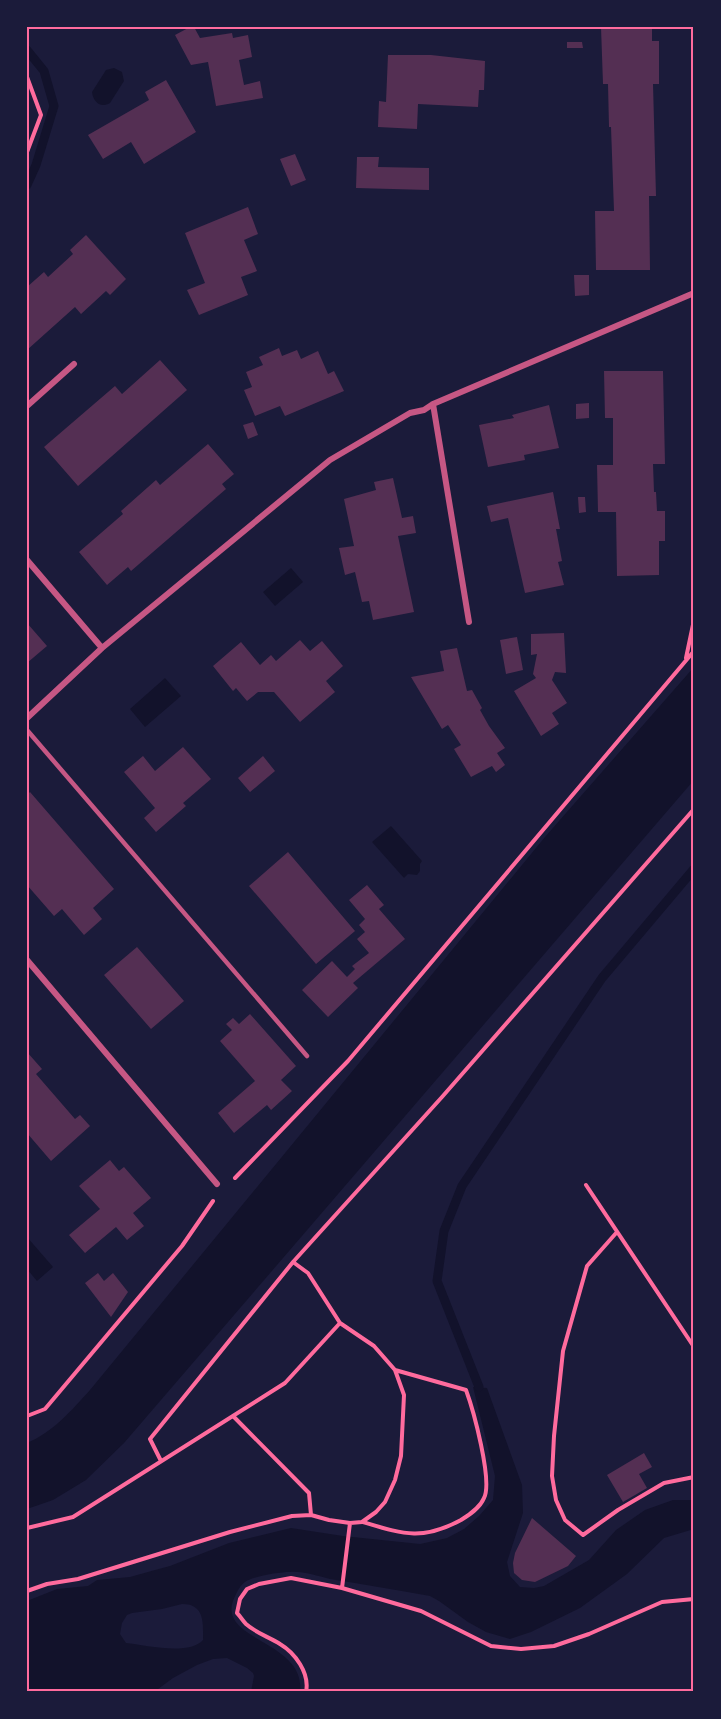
<svg xmlns="http://www.w3.org/2000/svg" width="721" height="1719" viewBox="0 0 721 1719" font-family="'PT Sans Narrow',sans-serif">
<style>
.water{fill:#12122b;fill-rule:evenodd}
.lines{fill:none;stroke-linecap:round;stroke-linejoin:round}
.stream{stroke:#12122b;stroke-width:9}
.building{fill:#542f53}
.path{stroke:#ff6b9d;stroke-width:4}
.service{stroke:#c65784;stroke-width:4.5}
.minor{stroke:#c65784;stroke-width:6}
.neatline{fill:none;stroke:#ff6b9d;stroke-width:2}
</style>
<rect width="100%" height="100%" fill="#1b1b3a"/>
<!-- water -->
<path class="water" d="M114,68L122,72L124,81L110,103C100,109 93,101 92,92L106,70Z
M291,568L303,582L275,606L263,592Z
M694,667V780L124,1443L86,1480L53,1500L27,1509V1443C53,1432 71,1411 90,1390L545,837Z
M165,678L181,696L145,727L130,709Z
M391,826L422,861L420,864V871L417,875L408,874L404,878L372,842Z
M27,1237L53,1267L37,1281L27,1269Z
M473,1387L487,1388L522,1485L523,1513L507,1562L510,1576L520,1587L534,1588L544,1586L589,1560L616,1530L645,1510L673,1500H694V1529L664,1538L627,1574L580,1608L531,1632L510,1639L486,1632L468,1622L439,1601L430,1596C396,1590 363,1584 330,1579C317,1576 303,1571 290,1572C279,1572 254,1576 245,1582C239,1586 236,1594 233,1601C219,1641 306,1641 300,1692H251L254,1676L253,1673L247,1668L227,1658L213,1659L197,1665L173,1678L154,1692H27V1601L57,1589L88,1586L97,1580L130,1577L155,1570L170,1566L229,1543L291,1528L343,1536L420,1544L447,1538L464,1529L479,1516L493,1500L495,1476ZM182,1604C205,1604 203,1623 203,1640C189,1656 145,1645 126,1643L120,1634L122,1623L127,1615L132,1613L162,1609Z"/>
<g class="lines">
<!-- stream -->
<path class="stream" d="M27,50L44,71L54,106L36,165L27,185
M479,1387L437,1281L444,1231L462,1186L602,978L694,869"/>
</g>
<!-- building -->
<path class="building" d="M190,27H194L200,38L232,33L233,38L248,35L252,57L239,60L244,85L260,81L263,98L216,106L208,62L191,65L175,35Z
M601,27H652V41H659V84H653L656,196H649L650,270H596L595,211H614L611,127H609L608,84H603Z
M567,42H582L583,48H567Z
M388,55H431L485,61L484,90H479L478,107L418,104L417,129L378,127L379,101L386,102Z
M166,80L196,132L144,164L131,142L103,159L88,135L149,100L145,92Z
M295,154L306,180L291,186L280,159Z
M357,157H379L378,167L429,168V190L356,188Z
M248,207L258,234L244,240L257,271L241,277L248,295L199,315L187,290L205,283L185,233Z
M86,235L126,279L110,295L106,291L81,314L75,307L27,350V287L44,272L48,277L73,254L70,250Z
M574,275H589V295L575,296Z
M279,348L282,356L297,350L301,359L318,351L328,374L334,371L344,391L285,416L280,406L255,416L244,390L252,387L246,372L263,365L259,357Z
M160,360L187,390L78,486L44,447L115,386L122,394Z
M604,371H663L665,464H653L654,492H656L657,511H665V541H659V575L617,576L616,512H598L597,465H613V418H605Z
M589,403V418L576,419V404Z
M549,405L559,448L524,455L525,460L488,467L479,425L514,418L512,415Z
M253,422L258,435L248,439L243,425Z
M208,444L234,474L222,484L226,489L131,571L128,567L107,585L79,552L123,514L121,511L156,480L160,485Z
M393,478L402,518L413,516L416,533L398,536L414,612L373,620L369,601L362,602L355,572L345,575L339,548L354,546L344,499L376,490L374,482Z
M553,492L560,529H556L562,561L558,562L564,585L525,593L508,518L491,522L487,506Z
M578,497H585L586,512L579,513Z
M27,623L47,646L27,663Z
M564,633L566,673L555,672L552,680L567,703L552,713L559,724L541,736L514,691L536,678L533,674L537,654L531,655V634Z
M517,637L523,670L506,674L500,640Z
M300,640L310,651L322,641L343,666L326,681L335,692L300,722L274,692H258L247,701L236,688L233,691L213,666L241,642L260,665L271,655L276,661Z
M457,648L467,691L472,690L482,708L480,710L489,726L505,748L497,753L505,765L496,772L492,766L471,777L454,749L461,745L448,725L442,729L411,677L444,671L440,651Z
M183,747L211,779L183,803L186,806L156,832L144,818L155,808L124,772L143,756L155,771Z
M263,756L275,771L250,792L238,778Z
M30,792L114,889L93,908L102,919L84,935L62,909L54,916L27,885V795Z
M288,852L355,931L316,964L249,886Z
M367,885L384,905L379,909L405,939L353,983L358,988L328,1017L302,990L332,961L347,977L355,969L352,966L369,953L357,939L365,932L359,925L365,919L349,900Z
M137,947L184,1001L151,1029L104,975Z
M250,1014L296,1066L281,1080L292,1091L271,1110L267,1105L234,1133L218,1113L255,1081L220,1041L232,1030L226,1024L233,1018L239,1024Z
M27,1052L42,1069L36,1074L75,1119L80,1115L90,1126L51,1161L27,1133Z
M110,1160L119,1171L124,1167L151,1198L133,1213L144,1226L127,1240L116,1227L85,1253L69,1235L100,1209L79,1186Z
M98,1273L104,1281L113,1273L128,1292L111,1317L85,1283Z
M644,1453L652,1467L639,1474L647,1488L623,1502L607,1475Z
M532,1518L576,1556L568,1566L535,1582L522,1580L514,1573L513,1563L515,1553Z"/>
<g class="lines">
<!-- path -->
<path class="path" d="M27,77L41,115L27,152
M694,530V550
M686,658L694,620
M235,1178L348,1061L694,651
M586,1185L694,1347
M617,1232L587,1266L563,1351L554,1436L552,1476L556,1500L565,1520L583,1535L618,1510L664,1483L694,1477
M27,1416L45,1409L182,1246L213,1201
M233,1416L309,1493L311,1515L329,1520L350,1523L362,1522L376,1512L385,1502L395,1480L401,1456L404,1395L395,1370L374,1346L340,1323L308,1273L293,1262
M161,1461L150,1439L293,1262L442,1097L694,809
M363,1522C403,1534 422,1541 461,1520C469,1515 480,1508 484,1498C493,1481 473,1409 466,1390L395,1370
M27,1528L73,1517L285,1383L340,1323
M342,1588L350,1523
M27,1591L47,1584L78,1579L230,1532L292,1516L311,1515
M306,1692C310,1673 295,1653 280,1644C269,1637 256,1633 246,1624C243,1621 240,1616 237,1613L240,1599L247,1589L259,1584L291,1578L342,1588L421,1611L491,1646L521,1649L554,1646L589,1634L662,1602L694,1599"/>
<!-- service -->
<path class="service" d="M27,730L307,1056"/>
<!-- minor -->
<path class="minor" d="M433,404L469,622
M27,406L74,364
M27,560L102,648
M27,718L102,648L330,460L410,413L424,410L433,404L694,293
M27,960L217,1184"/>
</g>
<!-- border -->
<rect width="721" height="1719" fill="none" stroke="#1b1b3a" stroke-width="57"/>
<rect x="28" y="28" width="664" height="1662" class="neatline"/>
</svg>
